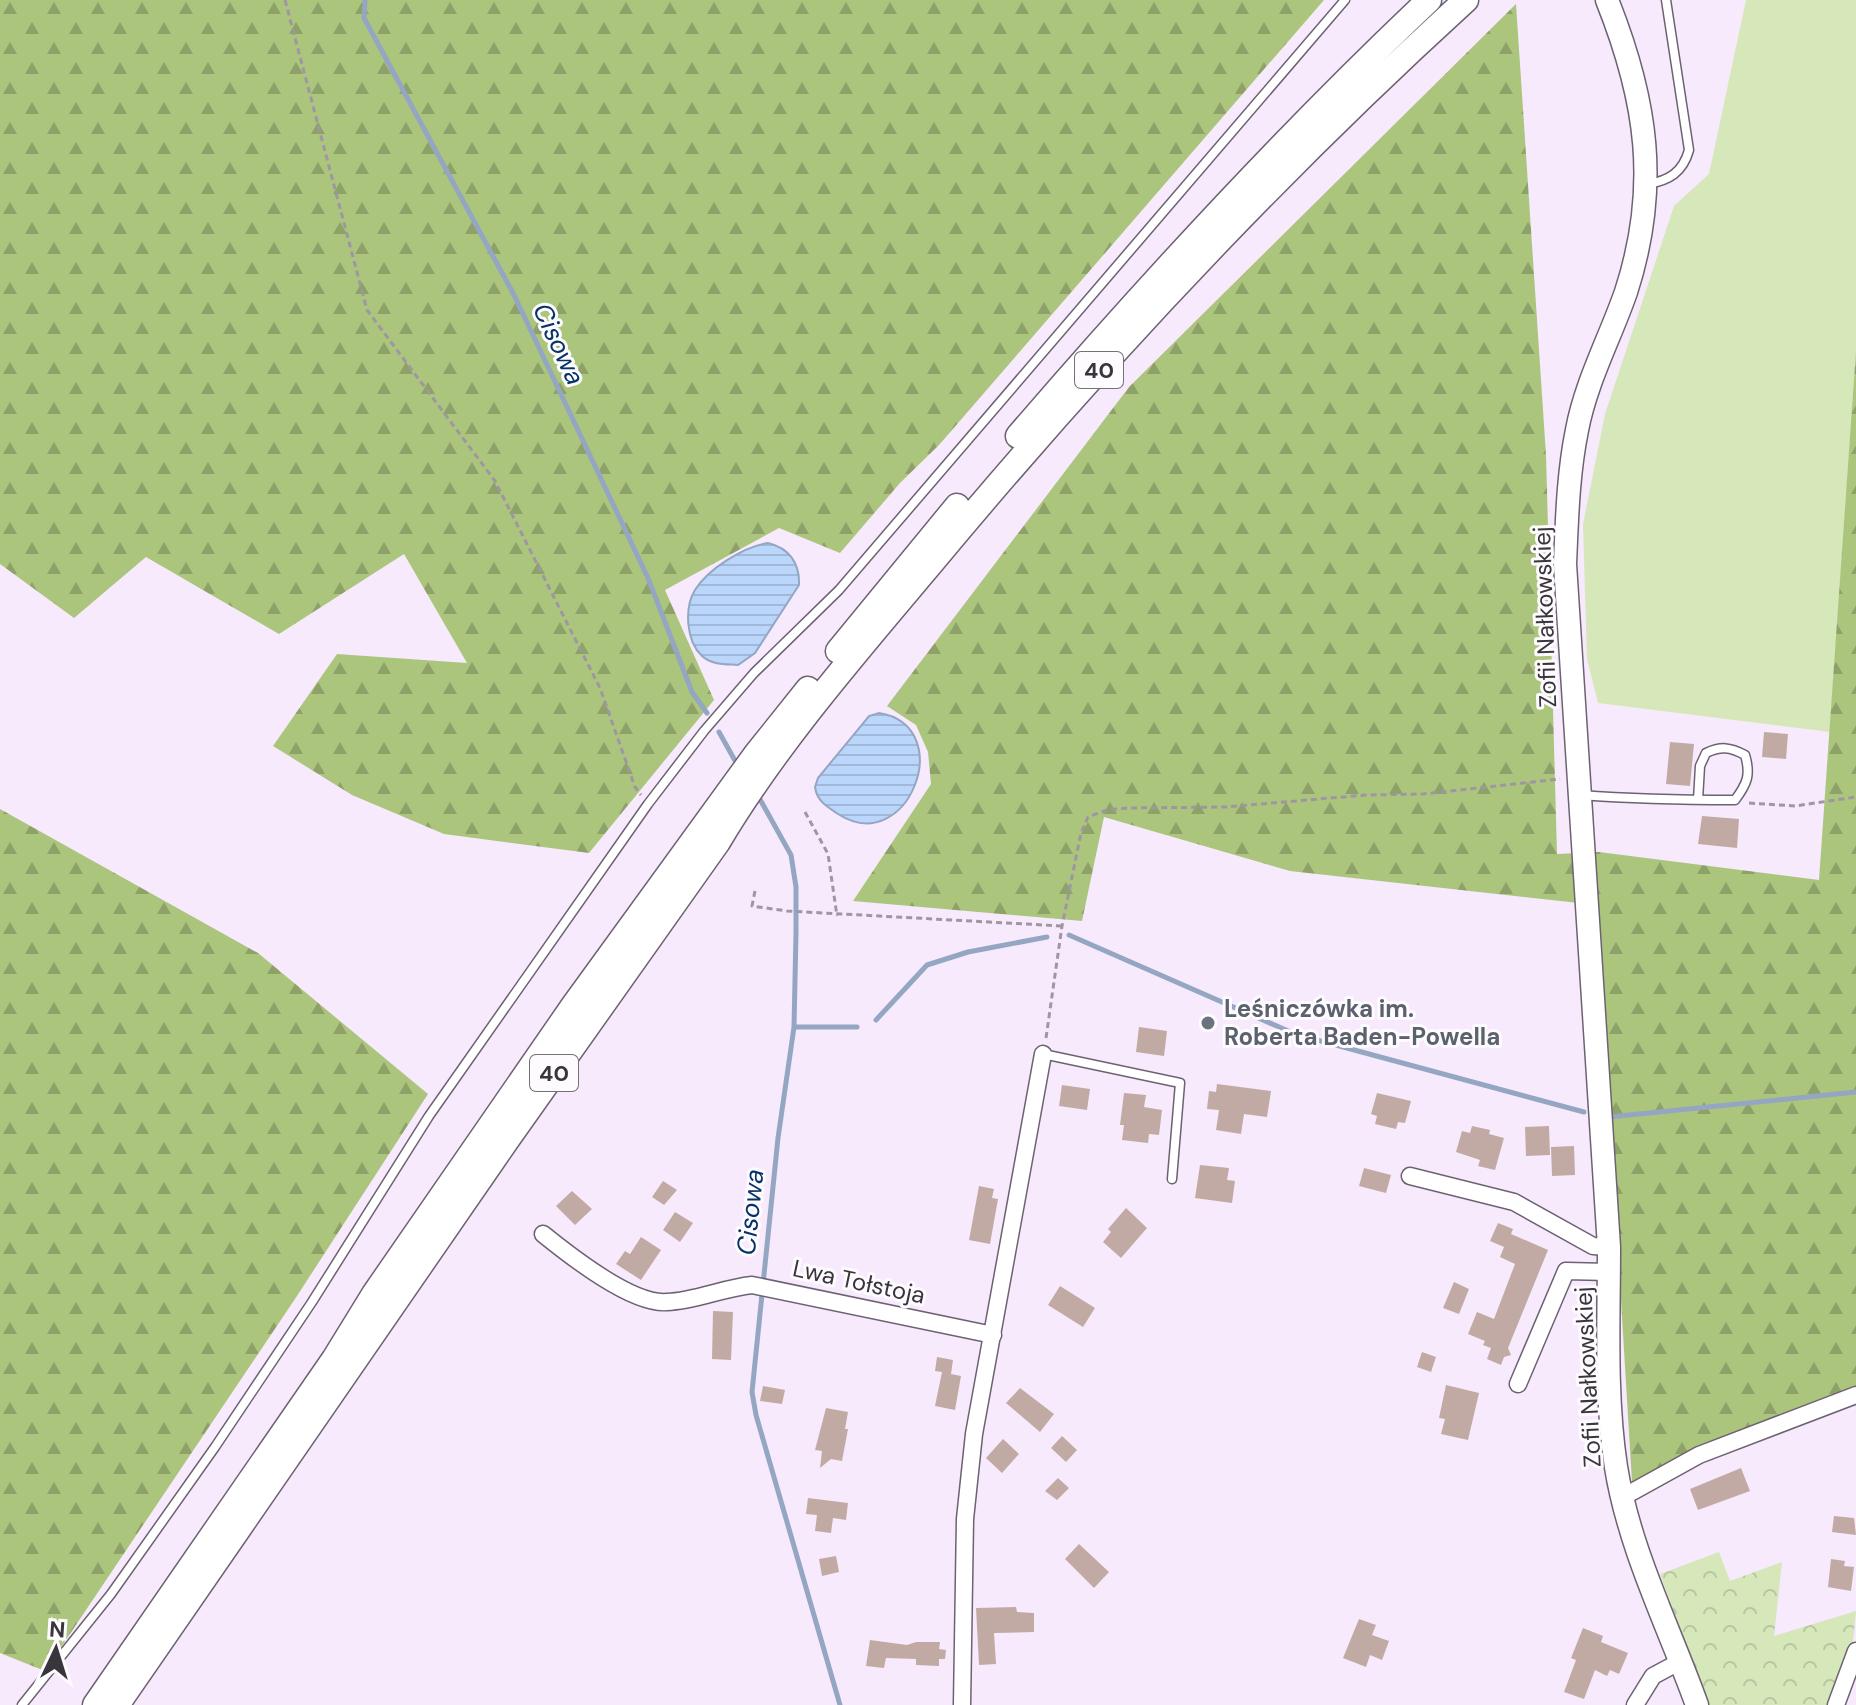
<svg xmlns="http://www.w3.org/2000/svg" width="1856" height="1705" viewBox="0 0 1856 1705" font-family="'DM Sans',sans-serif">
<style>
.green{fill:#d6e7ba}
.forest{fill:url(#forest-firs)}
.park{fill:url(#park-crowns)}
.water{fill:url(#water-rules);stroke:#94a6c2;stroke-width:2}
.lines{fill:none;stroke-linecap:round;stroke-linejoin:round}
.stream{stroke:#94a6c2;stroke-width:5}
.building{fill:#c2aaa4}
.lane-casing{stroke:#6d6272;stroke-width:11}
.street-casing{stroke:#6d6272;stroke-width:19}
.secondary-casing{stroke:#6d6272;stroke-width:25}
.primary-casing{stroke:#6d6272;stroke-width:27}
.path{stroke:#a096a3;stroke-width:3;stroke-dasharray:6 4;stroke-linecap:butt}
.lane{stroke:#fff;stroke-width:8}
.street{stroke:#fff;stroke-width:16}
.secondary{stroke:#fff;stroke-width:22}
.primary{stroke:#fff;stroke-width:24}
.worship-dot{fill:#6b7280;stroke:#fefbff;stroke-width:3}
.labels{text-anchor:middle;stroke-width:6;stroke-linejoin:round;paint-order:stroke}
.shield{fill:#fefbff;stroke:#757076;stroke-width:2}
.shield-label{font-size:22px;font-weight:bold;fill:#3a353c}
.street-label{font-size:24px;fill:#3a353c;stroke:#fefbff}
.worship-label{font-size:24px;font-weight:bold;fill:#5b616d;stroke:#fefbff;text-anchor:start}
.water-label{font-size:26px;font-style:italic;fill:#053368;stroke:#fefbff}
</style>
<defs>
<pattern id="forest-firs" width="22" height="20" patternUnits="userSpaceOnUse" patternTransform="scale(2)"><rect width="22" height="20" fill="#acc57d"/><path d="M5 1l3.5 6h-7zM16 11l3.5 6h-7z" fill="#8da168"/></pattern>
<pattern id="park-crowns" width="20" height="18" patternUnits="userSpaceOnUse" patternTransform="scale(2)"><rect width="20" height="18" fill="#d6e7ba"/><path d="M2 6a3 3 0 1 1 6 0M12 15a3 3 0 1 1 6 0" fill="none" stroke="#b8c7a1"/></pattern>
<pattern id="water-rules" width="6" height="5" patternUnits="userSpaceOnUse" patternTransform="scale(2)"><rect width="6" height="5" fill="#bad6fb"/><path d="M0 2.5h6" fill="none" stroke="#a1b8d8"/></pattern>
</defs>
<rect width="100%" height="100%" fill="#f7eafc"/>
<!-- green -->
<path class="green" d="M1746,0H1856V350L1830,732L1598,703L1587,659L1583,524L1605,414L1674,206L1709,174Z"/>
<!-- forest -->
<path class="forest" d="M0,0H1324L939,445L900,483L840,553L779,528L665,590L714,700L589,853L444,834L352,795L273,746L337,654L467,663L404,554L279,634L146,557L74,618L0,564Z
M1516,4L1546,455L1557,854L1599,852L1819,880L1856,350V1387L1706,1446L1632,1482L1597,905L1290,871L1104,817L1082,921L853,901L931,784L928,752L916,725L887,706L1129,387Z
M0,809L258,953L428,1094L295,1299L45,1671L0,1653Z"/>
<!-- park -->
<path class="park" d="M1719,1552L1730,1581L1782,1562L1774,1636L1856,1611L1853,1642L1830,1705H1708L1660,1574Z"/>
<!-- water -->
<path class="water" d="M768,543C789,548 800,563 799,585L755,653L738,665C725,664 712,665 702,656C686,641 684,608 695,590C708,569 743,547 768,543Z
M879,713C959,726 908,859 838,814C826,806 817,801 815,787L818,778L869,716Z"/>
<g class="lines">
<!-- stream -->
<path class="stream" d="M365,0L364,18L514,295L648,578L692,692L707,713
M719,732L738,766
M757,794L791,855L796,887V933L794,1027L778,1138L752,1392L756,1415L840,1705
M1069,935L1295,1034L1584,1112
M876,1020L927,965L968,952L1047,937
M794,1027H857
M1609,1117L1856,1092"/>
</g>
<!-- building -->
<path class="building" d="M1764,732L1788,734L1786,759L1762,757Z
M1670,742L1694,744L1690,786L1666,784Z
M1702,816L1739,819L1737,848L1698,844Z
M1139,1027L1167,1031L1164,1056L1136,1052Z
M1217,1084L1271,1091L1267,1117L1244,1114L1241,1134L1216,1130L1219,1110L1207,1109L1209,1091L1216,1092Z
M1062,1085L1090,1089L1087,1110L1059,1106Z
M1124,1093L1146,1095L1144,1107L1162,1110L1159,1135L1149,1134L1148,1143L1122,1140L1124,1125H1120Z
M1377,1093L1411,1101L1405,1123L1398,1122L1396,1129L1375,1124L1377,1116L1371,1114Z
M1472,1126L1490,1130L1489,1134L1504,1138L1495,1170L1478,1166L1480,1160L1456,1152L1462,1131L1470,1133Z
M1549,1126L1550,1155L1526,1156L1525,1127Z
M1574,1146L1575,1175L1552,1176L1551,1147Z
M1200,1165L1229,1168L1227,1180L1235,1181L1232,1203L1195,1198Z
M1364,1168L1391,1175L1386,1193L1359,1186Z
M663,1181L677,1190L664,1205L652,1197Z
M979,1186L994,1189L992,1198L998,1199L990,1244L969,1240Z
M572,1191L592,1209L575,1225L556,1206Z
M1126,1208L1147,1228L1121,1258L1103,1242L1111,1232L1108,1229Z
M675,1212L693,1223L680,1242L663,1230Z
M1498,1223L1513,1229L1511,1234L1548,1250L1508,1348L1511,1355L1504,1357L1501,1365L1487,1359L1491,1348L1483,1345L1485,1341L1468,1334L1477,1312L1494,1319L1515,1264L1500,1257L1504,1247L1490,1241Z
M641,1237L661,1250L641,1280L616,1264L625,1251L630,1254Z
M1454,1282L1469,1289L1459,1314L1443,1308Z
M1060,1286L1095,1308L1083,1327L1048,1305Z
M713,1311L733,1312L731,1360L712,1359Z
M1422,1352L1436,1357L1431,1372L1417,1367Z
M937,1357L953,1360L951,1374L961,1376L955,1410L935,1406L942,1372L935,1371Z
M1446,1385L1479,1393L1468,1440L1441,1434L1445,1419L1439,1418Z
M763,1386L785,1390L782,1404L760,1401Z
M1020,1388L1054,1414L1040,1432L1006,1403Z
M826,1408L848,1412L845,1429H848L842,1461L831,1459L820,1468L822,1451L815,1450Z
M1062,1436L1077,1450L1066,1462L1051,1448Z
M1003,1439L1019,1454L1002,1473L986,1458Z
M1741,1468L1750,1491L1698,1510L1690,1489Z
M1058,1478L1069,1488L1057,1500L1045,1491Z
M808,1498L848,1503L846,1520L833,1518L831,1533L815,1531L817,1515L806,1514Z
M1834,1516L1854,1518L1856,1535L1832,1532Z
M1079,1544L1109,1572L1094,1588L1065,1559Z
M836,1556L839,1572L822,1576L819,1559Z
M1831,1559L1845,1561L1844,1566L1854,1567L1851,1591L1828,1587Z
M1016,1607L1017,1612L1034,1613V1632L994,1633L996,1664L979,1665L976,1608Z
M1359,1619L1376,1625L1372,1635L1389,1641L1382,1660L1370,1655L1366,1667L1343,1658Z
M1583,1628L1603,1636L1601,1642L1628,1653L1619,1674L1610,1670L1607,1676L1595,1670L1584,1699L1564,1692L1576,1660L1571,1658Z
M870,1640L907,1645L916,1642H940L939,1649L946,1650L945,1659H939V1666L916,1665V1659L886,1658L884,1668L866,1666Z"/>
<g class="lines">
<!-- lane casing -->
<g class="lane-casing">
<path id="lane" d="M1647,184C1669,181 1683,172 1689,150L1666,0
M1581,795C1633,799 1684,800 1735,800C1747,784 1751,775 1745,755C1730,747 1721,746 1706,753L1700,766L1698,800
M1043,1054L1180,1083L1172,1179
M22,1705L111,1594L215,1447L312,1302L429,1116L648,804L704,731L754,673L839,590L1345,0"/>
</g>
<!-- street casing -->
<g class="street-casing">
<path id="street" d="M1410,1176L1514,1202L1593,1246L1609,1247
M543,1234C569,1255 632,1305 667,1302C695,1301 723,1288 752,1285L993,1335
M1518,1384L1566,1271L1609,1272
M1623,1497L1699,1455L1856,1395
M962,1705L965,1519L974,1434L1043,1054
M1635,1705L1653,1676L1681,1661
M1836,1705L1856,1651"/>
</g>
<!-- secondary casing -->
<g class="secondary-casing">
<path id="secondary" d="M1607,0C1647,100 1660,187 1626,292C1610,338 1586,382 1577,430C1568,474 1567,519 1565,564L1609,1247C1609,1319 1605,1395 1616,1467C1629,1549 1669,1627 1697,1705"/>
</g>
<!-- primary casing -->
<g class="primary-casing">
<path id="primary" d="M1018,436C1148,285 1284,137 1429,0
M838,651L957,506
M95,1705L334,1359L374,1294L573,1006L756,754L808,689
M117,1705L507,1140L718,842C776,744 860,648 934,560C1099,362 1275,174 1466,0"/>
</g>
<!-- path -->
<path class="path" d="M285,0L367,310L495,481L600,688L635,787L641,795
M1749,803L1795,806L1856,797
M805,812L828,854L837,916
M755,891L752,906L787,911L1062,926
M1046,1038L1062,926L1081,833L1088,817L1107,810L1128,808L1225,807L1366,795L1423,794L1560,779"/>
<!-- lane -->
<use href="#lane" class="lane"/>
<!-- street -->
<use href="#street" class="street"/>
<!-- secondary -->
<use href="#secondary" class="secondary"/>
<!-- primary -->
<use href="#primary" class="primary"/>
</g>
<!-- markers -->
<circle class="worship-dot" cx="1208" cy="1023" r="8"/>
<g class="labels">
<!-- shield labels -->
<g class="shield">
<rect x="1075" y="352" width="48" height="36" rx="6"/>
<rect x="530" y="1055" width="48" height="36" rx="6"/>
</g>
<g class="shield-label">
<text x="1099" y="378">40</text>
<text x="554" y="1081">40</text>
</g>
<!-- street labels -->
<g class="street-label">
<text transform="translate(1545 617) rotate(-92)" y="8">Zofii Nałkowskiej</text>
<text transform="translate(859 1282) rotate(12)" y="8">Lwa Tołstoja</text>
<text transform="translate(1588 1377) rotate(-93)" y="8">Zofii Nałkowskiej</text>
</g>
<!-- worship labels -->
<g class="worship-label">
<text x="1224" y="1017">Leśniczówka im.<tspan x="1224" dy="28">Roberta Baden-Powella</tspan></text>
</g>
<!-- water labels -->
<g class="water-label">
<text transform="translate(559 344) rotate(65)" y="9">Cisowa</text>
<text transform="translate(750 1212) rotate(-84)" y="9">Cisowa</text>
</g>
</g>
<!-- north arrow -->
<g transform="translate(56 1649) rotate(4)" stroke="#fefbff" stroke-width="6" paint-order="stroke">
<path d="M0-6L14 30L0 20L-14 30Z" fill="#3a353c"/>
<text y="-12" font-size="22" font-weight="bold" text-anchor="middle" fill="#3a353c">N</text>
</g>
</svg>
